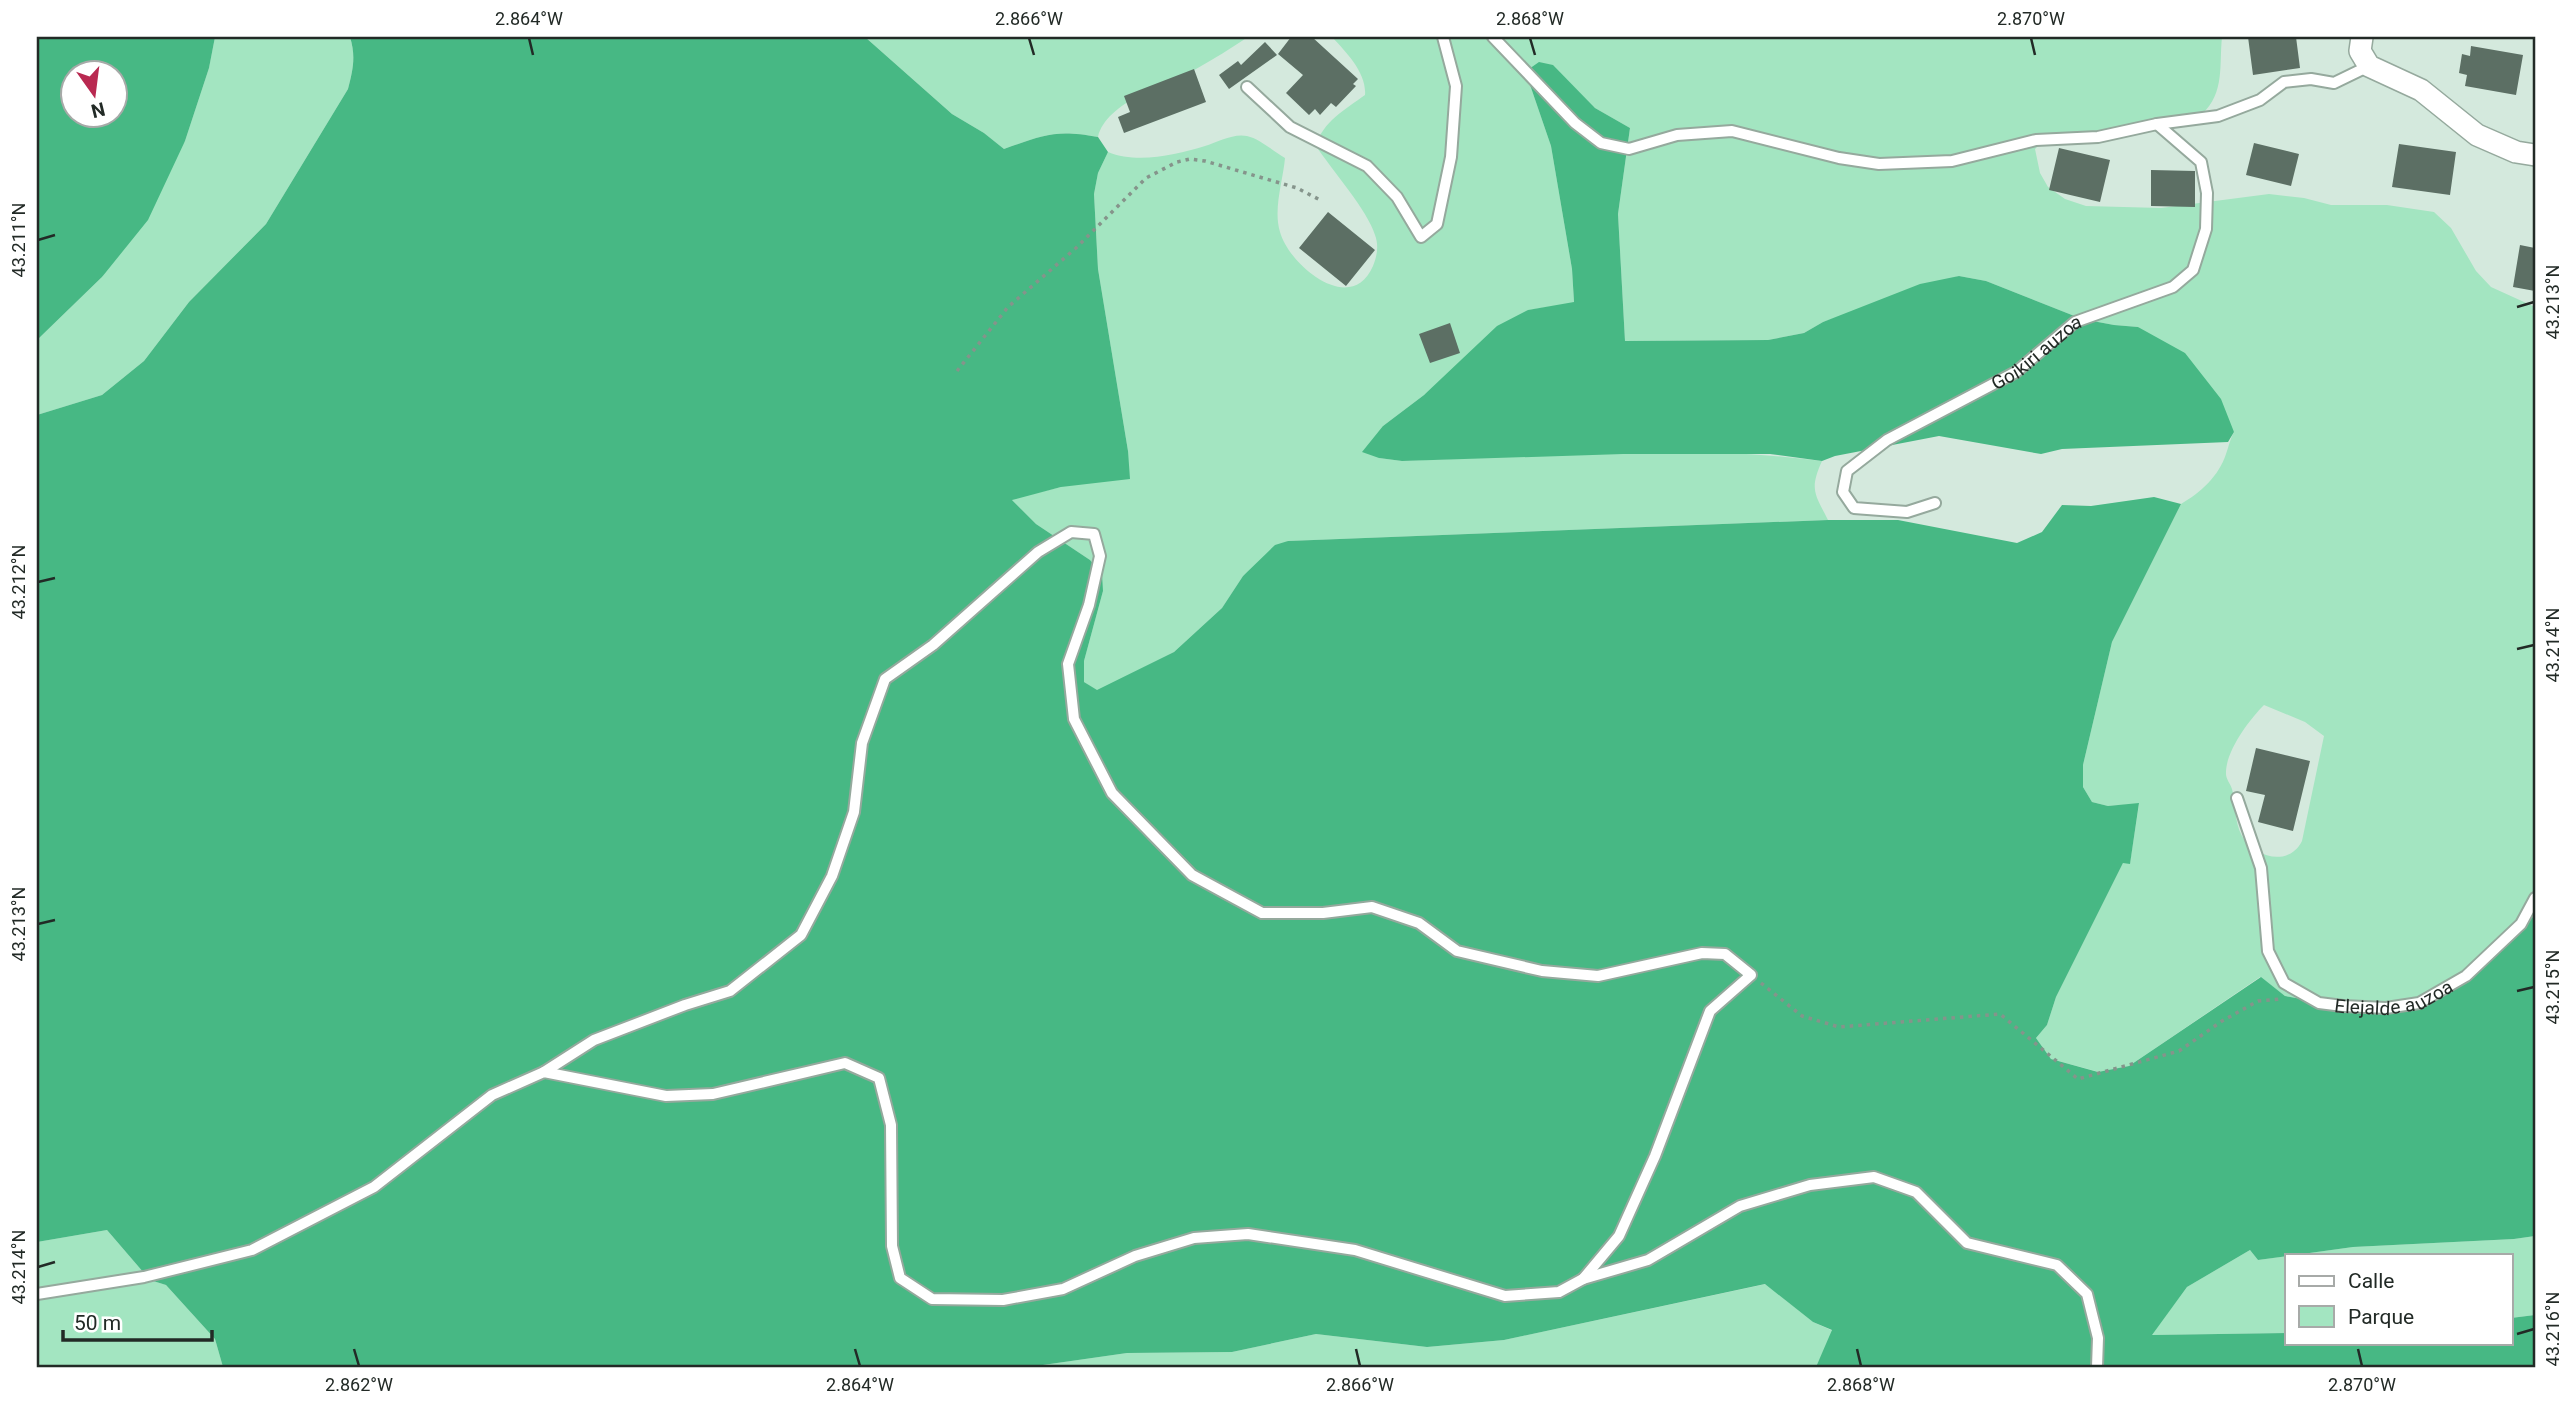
<svg xmlns="http://www.w3.org/2000/svg" width="2572" height="1404" viewBox="0 0 2572 1404" font-family="Roboto,sans-serif">
<style>
.green{fill:#a3e5c1;fill-rule:evenodd}
.forest{fill:#47b884;fill-rule:evenodd}
.building{fill:#5c6f64}
.lines{fill:none;stroke-linecap:round;stroke-linejoin:round}
.lane-casing{stroke:#95a99d;stroke-width:14}
.street-casing{stroke:#95a99d;stroke-width:24}
.path{stroke:#85948b;stroke-width:3.5;stroke-dasharray:3.5 5;stroke-linecap:butt}
.lane{stroke:#fff;stroke-width:10}
.street{stroke:#fff;stroke-width:21}
.ticks{fill:none;stroke:#222a26;stroke-width:2.5}
.labels{text-anchor:middle;stroke-width:7;stroke-linejoin:round;paint-order:stroke}
.street-label{font-size:19px;fill:#222a26;stroke:#fff}
.neatline{fill:none;stroke:#222a26;stroke-width:2.5}
.ticks-label{font-size:18px;text-anchor:middle;fill:#222a26}
</style>
<rect width="100%" height="100%" fill="#d4e9dd"/>
<!-- green -->
<path class="green" d="M215,37H350C356,56 353,70 348,89L266,224L189,302L144,361L102,395L37,415V340L102,277L185,141L209,68Z
M865,37H1248C1231,48 1214,59 1196,69C1167,84 1106,102 1098,137C1055,129 1044,135 1004,149L984,133L952,114Z
M1332,37H2222C2219,65 2225,93 2202,114L2040,144L2035,149L2040,173L2048,187L2065,199L2086,206L2161,208L2269,194L2304,198L2331,205H2387L2434,212L2451,228L2476,271L2491,287L2535,307V919L2525,912L2451,987L2431,995L2363,1007L2330,1004L2285,996L2260,977L2129,1066L2099,1072L2051,1059L2036,1038L2047,1025L2056,997L2123,863H2130L2139,804L2108,806L2092,802L2083,787V765L2112,642L2181,504C2200,493 2219,476 2226,454C2229,446 2230,439 2234,432L2138,327L2114,325L2082,319L1986,281L1959,276L1823,322L1804,333L1768,340L1625,341L1618,214L1630,128L1595,108L1552,65L1527,76L1551,146L1572,269L1574,303L1529,310L1424,395L1383,426L1379,458L1402,461C1539,456 1686,443 1822,461C1809,490 1815,494 1828,520L1288,541L1243,576L1222,608L1174,652L1097,691L1084,682V661L1103,591L1090,560L1036,524L1011,499L1061,487L1128,451L1098,269L1094,194L1098,173L1108,152C1137,164 1176,155 1205,146C1217,142 1234,133 1247,136C1260,139 1273,151 1285,158C1283,181 1273,209 1280,232C1289,265 1351,317 1373,266C1377,256 1379,246 1375,235C1368,211 1332,170 1316,146C1322,122 1346,109 1365,95C1367,73 1346,52 1332,37ZM2264,705L2305,722L2324,736L2302,841C2289,867 2255,858 2242,836C2234,822 2236,804 2232,789C2230,783 2226,779 2226,774C2225,752 2249,720 2264,705Z
M107,1230L150,1280L166,1285L215,1339L223,1367H37V1242Z
M2535,1236V1315L2511,1318V1255H2295L2353,1247L2514,1239Z
M2250,1250L2258,1260L2287,1256V1333L2151,1335L2187,1287Z
M1766,1284L1813,1322L1833,1331L1816,1367H1029L1127,1353L1232,1352L1316,1334L1427,1347L1504,1340Z"/>
<!-- forest -->
<path class="forest" d="M37,37H215L209,68L185,141L148,220L102,277L37,340ZM74,74H116V116H74Z
M350,37H865L952,114L984,133L1004,149C1044,135 1055,129 1098,137L1108,152L1098,173L1094,194L1098,269L1128,451L1130,479L1061,487L1012,500L1036,524L1090,560L1102,575L1103,591L1084,661V682L1097,690L1174,652L1222,608L1243,576L1275,545L1288,541L1828,520H1898L2017,543L2042,532L2062,505L2091,506L2154,497L2181,504L2112,642L2083,765V787L2092,802L2108,806L2139,803L2130,864L2123,863L2056,997L2047,1025L2036,1038L2051,1059L2098,1072L2129,1066L2261,977L2285,996L2330,1004L2363,1007L2431,995L2451,987L2525,912L2535,919V1236L2514,1239L2353,1247L2258,1260L2250,1250L2187,1287L2152,1335L2287,1333V1343H2511V1318L2535,1315V1367H1816L1832,1330L1813,1322L1765,1284L1504,1340L1427,1347L1316,1334L1232,1352L1127,1353L1029,1367H223L215,1339L166,1285L150,1280L107,1230L37,1242V415L102,395L144,361L189,302L266,224L348,89C353,70 356,56 350,37Z
M1539,62L1553,65L1595,108L1630,128L1618,214L1625,341L1768,340L1804,333L1823,322L1920,284L1959,276L1986,281L2082,319L2114,325L2138,327L2185,353L2221,399L2234,432L2228,442L2062,449L2041,454L1939,436L1835,456L1822,461L1770,454H1623L1402,461L1379,458L1362,452L1383,426L1424,395L1497,326L1528,310L1574,302L1572,269L1551,146L1527,76L1529,69Z"/>
<!-- building -->
<path class="building" d="M1291,37H1312L1358,79L1353,84L1356,86L1336,107L1331,103L1320,115L1315,109L1309,115L1286,93L1303,75L1278,54Z
M2248,37H2296L2300,68L2253,75Z
M1265,42L1277,55L1229,89L1219,75L1238,61L1241,65Z
M2471,46L2523,55L2516,95L2465,86L2467,75L2459,73L2462,54L2470,56Z
M1194,69L1206,102L1124,133L1118,117L1130,112L1124,96Z
M2254,143L2299,154L2291,186L2246,175Z
M2399,144L2456,152L2450,195L2392,187Z
M2059,148L2110,160L2100,202L2049,190Z
M2151,170L2195,171V207L2151,206Z
M1328,212L1375,250L1346,286L1299,248Z
M2520,245L2535,248V291L2513,287Z
M1450,323L1460,353L1430,363L1419,334Z
M2256,748L2310,761L2293,831L2258,822L2265,795L2246,791Z"/>
<g class="lines">
<!-- lane casing -->
<g class="lane-casing">
<g id="lane">
<path d="M1493,37L1575,123L1601,143L1629,149L1677,135L1732,131L1839,158L1879,164L1952,161L2036,140L2098,137L2157,124L2218,116L2260,100L2284,82L2311,79L2334,83L2369,66"/>
<path d="M1247,87L1290,127L1367,166L1397,197L1421,237L1437,224L1451,157L1456,86L1443,37"/>
<path id="s1" d="M1935,503L1907,512L1854,508L1843,492L1847,471L1887,440L2016,372L2075,322L2173,287L2193,270L2206,229L2207,193L2201,162L2157,124"/>
<path id="s2" d="M2237,798L2261,868L2268,951L2284,983L2319,1003L2343,1006L2386,1008L2419,1003L2466,976L2521,924L2535,898"/>
<path d="M544,1072L594,1040L685,1005L730,991L801,935L832,876L854,812L862,743L885,679L933,645L1038,552L1071,532L1094,534L1100,556L1089,605L1068,664L1074,719L1112,793L1192,875L1262,913H1323L1372,907L1419,923L1457,951L1542,971L1598,976L1702,953L1725,954L1751,975L1710,1011L1655,1156L1619,1236L1583,1279"/>
<path d="M37,1294L144,1277L252,1250L374,1187L492,1095L544,1072L666,1096L713,1094L845,1063L879,1078L891,1125L892,1246L900,1278L932,1299L1003,1300L1063,1289L1135,1256L1194,1238L1248,1234L1355,1250L1505,1296L1559,1292L1583,1279L1648,1260L1740,1206L1810,1185L1874,1177L1916,1192L1967,1243L2057,1265L2087,1294L2098,1338L2097,1367"/>
</g>
</g>
<!-- street casing -->
<g class="street-casing">
<path id="street" d="M2362,37L2360,51L2369,66L2421,90L2477,135L2516,152L2535,155"/>
</g>
<!-- path -->
<path class="path" d="M957,371L1008,307L1076,248L1146,178L1177,162L1190,159L1205,161L1297,188L1322,201
M1761,983L1802,1016L1839,1027L2000,1014L2078,1079L2179,1051L2222,1021L2258,1001L2282,999"/>
<!-- lane -->
<use href="#lane" class="lane"/>
<!-- street -->
<use href="#street" class="street"/>
</g>
<!-- ticks -->
<path class="ticks" d="M529,38L533,55M1029,38L1034,55M1530,38L1535,55M2031,38L2035,55M38,240L55,235M2517,307L2534,302M38,582L55,578M2517,649L2534,645M38,924L55,920M2517,991L2534,987M38,1267L55,1262M2517,1334L2534,1329M354,1349L359,1366M855,1349L860,1366M1356,1349L1360,1366M1857,1349L1861,1366M2358,1349L2362,1366"/>
<g class="labels">
<!-- street labels -->
<g class="street-label">
<text dy="7" stroke="none"><textPath href="#s1" startOffset="348">Goikiri auzoa</textPath></text>
<text dy="7" stroke="none"><textPath href="#s2" startOffset="310">Elejalde auzoa</textPath></text>
</g>
</g>
<!-- border -->
<rect width="2572" height="1404" fill="none" stroke="#ffffff" stroke-width="77"/>
<!-- legend -->
<rect x="2285" y="1254" width="228" height="91" fill="#ffffff" stroke="#a7aaa8" stroke-width="2"/>
<rect x="2299" y="1276" width="35" height="10" fill="#ffffff" stroke="#a7aaa8" stroke-width="2"/>
<text x="2348" y="1288" font-size="21" fill="#222a26">Calle</text>
<rect x="2299" y="1306" width="35" height="21" fill="#a3e5c1" stroke="#a7aaa8" stroke-width="2"/>
<text x="2348" y="1324" font-size="21" fill="#222a26">Parque</text>
<!-- north arrow -->
<g transform="translate(94 94) rotate(166)"><circle r="33" fill="#ffffff" stroke="#a7aaa8" stroke-width="2"/>
<path d="M0-5L12 26L0 18L-12 26Z" fill="#b92951"/>
<text y="-10" font-size="19" font-weight="bold" text-anchor="middle" fill="#222a26">N</text>
</g>
<!-- scale -->
<path d="M63 1330v10h149v-10" fill="none" stroke="#222a26" stroke-width="3.5"/>
<text x="74" y="1330" font-size="21" fill="#222a26" stroke="#ffffff" stroke-width="5" paint-order="stroke">50 m</text>
<rect x="38" y="38" width="2496" height="1328" class="neatline"/>
<g class="ticks-label">
<text x="529" y="25">2.864°W</text>
<text x="1029" y="25">2.866°W</text>
<text x="1530" y="25">2.868°W</text>
<text x="2031" y="25">2.870°W</text>
<text transform="translate(19 240) rotate(-90)" y="6">43.211°N</text>
<text transform="translate(2553 302) rotate(-90)" y="6">43.213°N</text>
<text transform="translate(19 582) rotate(-90)" y="6">43.212°N</text>
<text transform="translate(2553 645) rotate(-90)" y="6">43.214°N</text>
<text transform="translate(19 924) rotate(-90)" y="6">43.213°N</text>
<text transform="translate(2553 987) rotate(-90)" y="6">43.215°N</text>
<text transform="translate(19 1267) rotate(-90)" y="6">43.214°N</text>
<text transform="translate(2553 1329) rotate(-90)" y="6">43.216°N</text>
<text x="359" y="1391">2.862°W</text>
<text x="860" y="1391">2.864°W</text>
<text x="1360" y="1391">2.866°W</text>
<text x="1861" y="1391">2.868°W</text>
<text x="2362" y="1391">2.870°W</text>
</g>
</svg>
